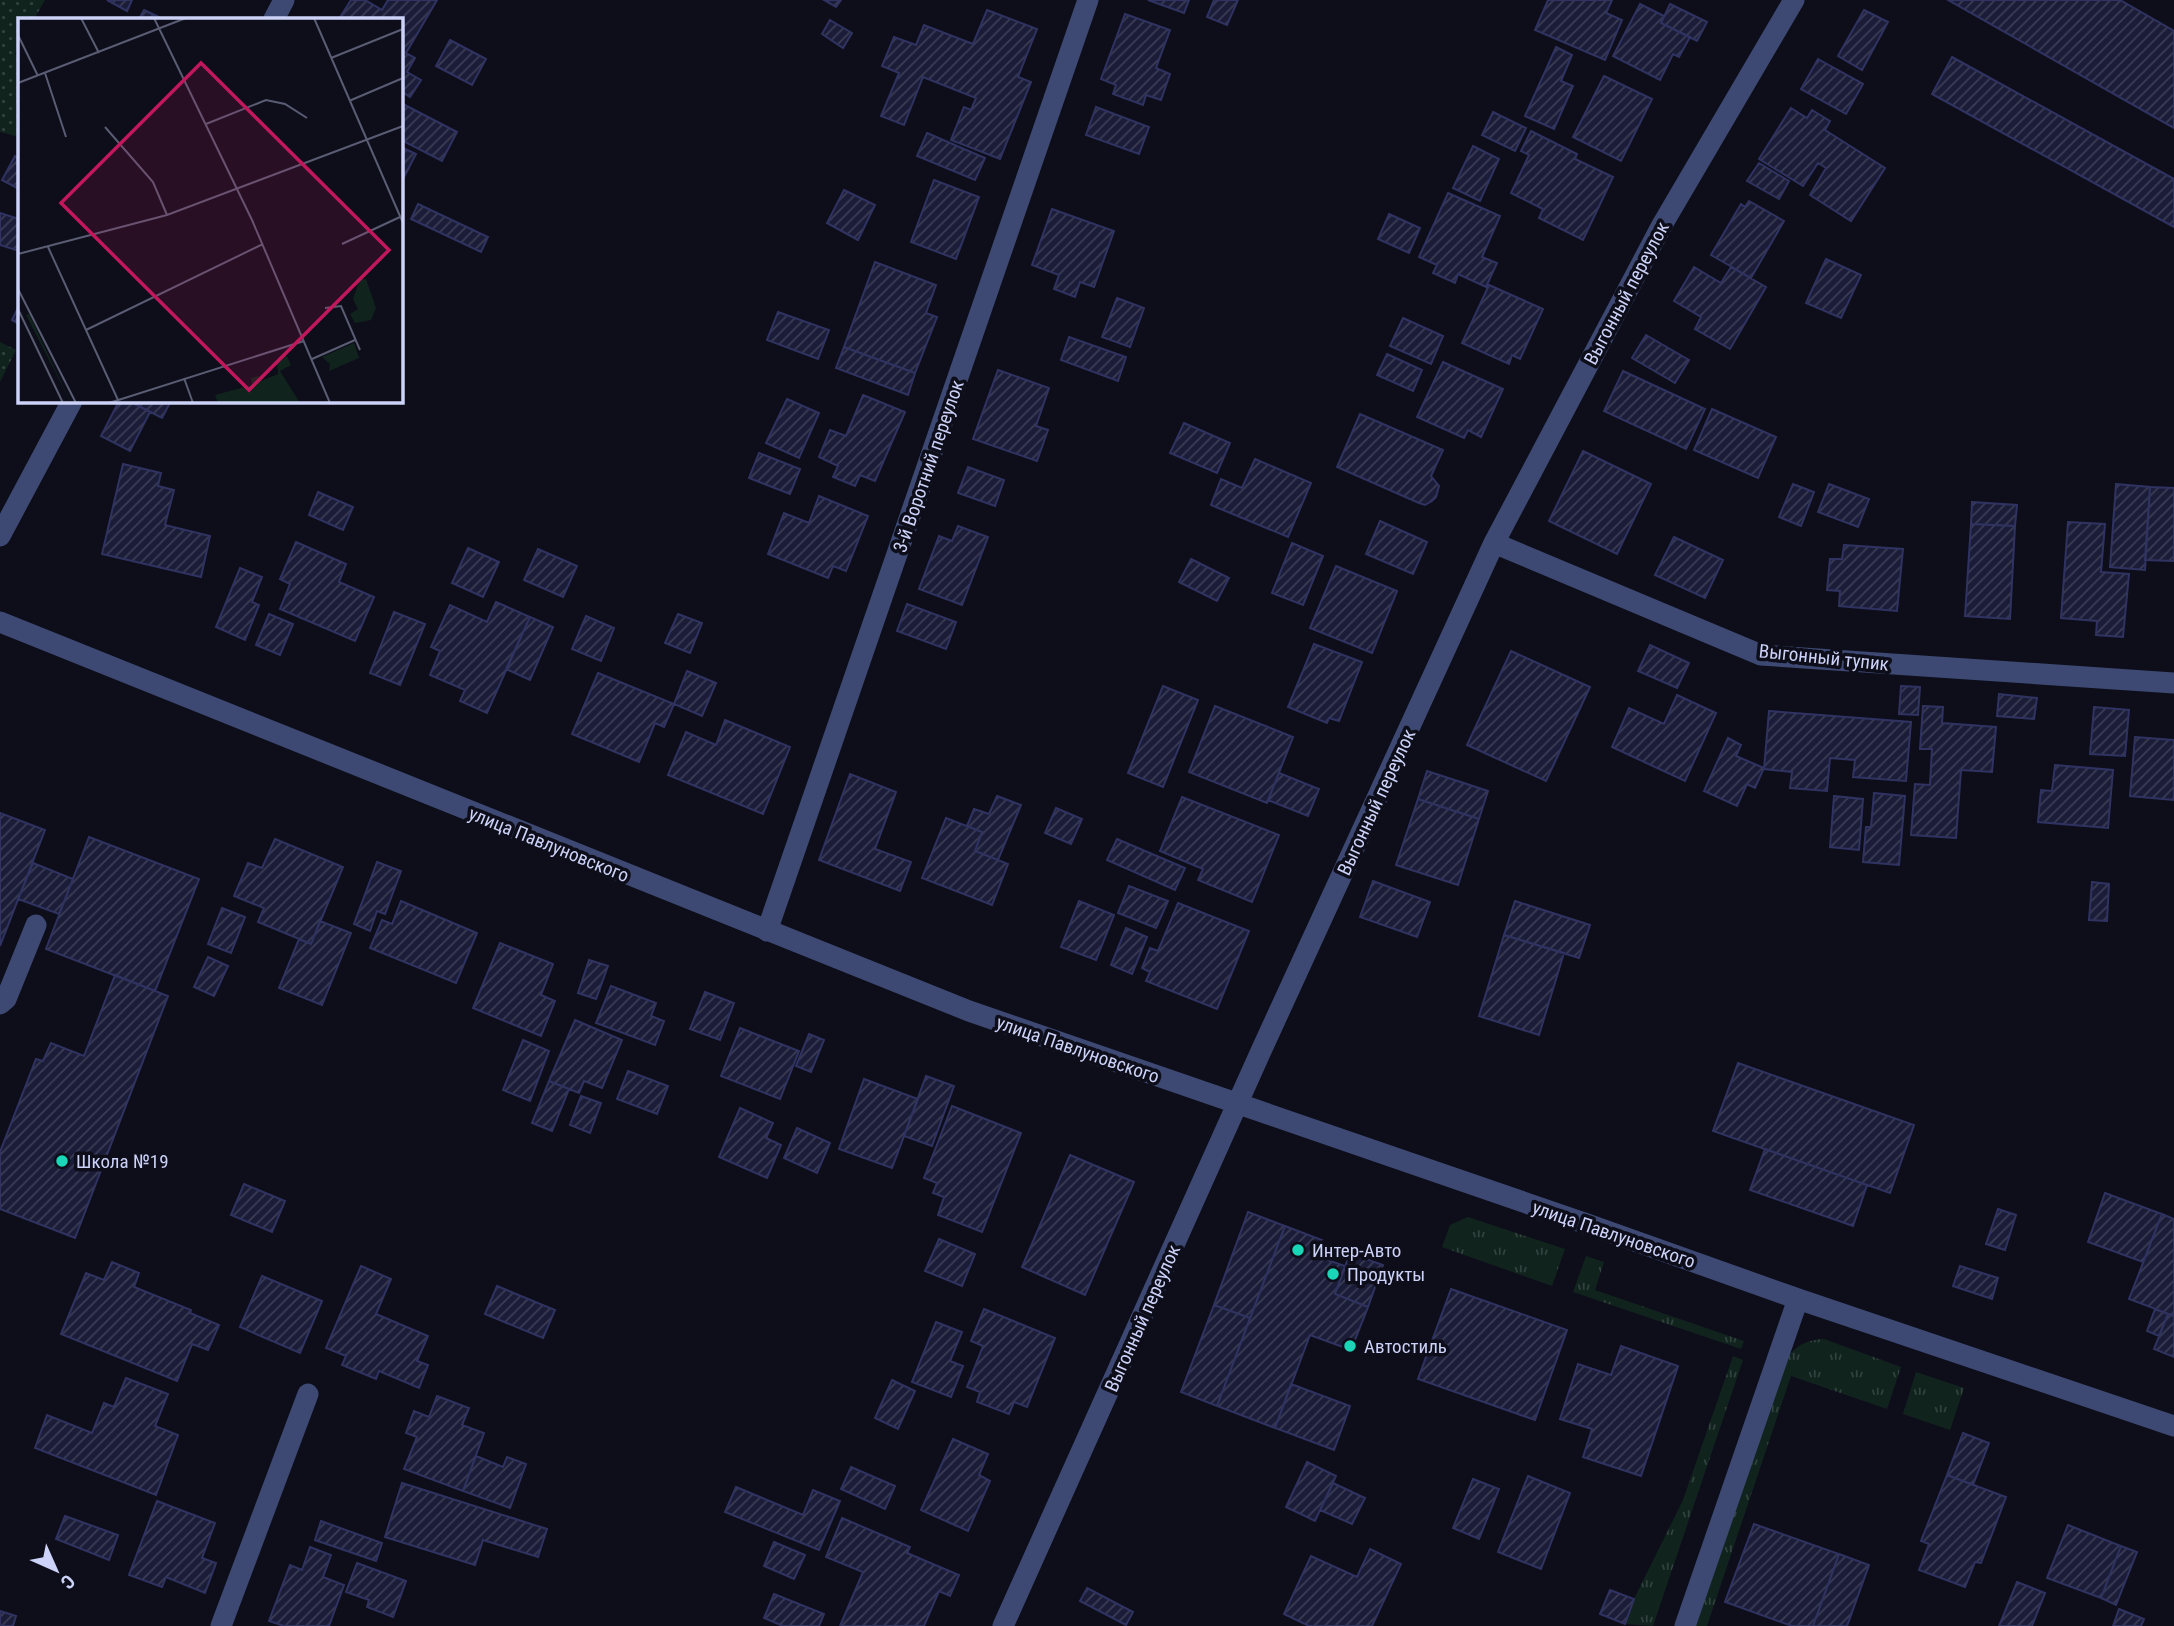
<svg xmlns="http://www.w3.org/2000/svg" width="2174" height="1626" viewBox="0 0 2174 1626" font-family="'Roboto Condensed',sans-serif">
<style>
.grass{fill:url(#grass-tufts)}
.garden{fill:url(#garden-dots)}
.building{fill:url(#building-hatch);stroke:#303361;stroke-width:2}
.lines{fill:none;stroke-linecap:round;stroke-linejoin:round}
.minor{stroke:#3d4973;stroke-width:21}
.poi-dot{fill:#1bd5b7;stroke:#0d0e1a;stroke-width:2.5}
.labels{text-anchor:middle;stroke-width:7;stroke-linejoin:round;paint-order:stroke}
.street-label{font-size:19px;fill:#ccd2f8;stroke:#0d0e1a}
.poi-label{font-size:19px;fill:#ccd2f8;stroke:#0d0e1a;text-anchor:start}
.inset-road{fill:none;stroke:#595c73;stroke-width:2}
.view{fill:#c2185b;fill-opacity:0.15;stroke:#c2185b;stroke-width:3.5}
.inset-edge{fill:none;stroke:#ccd2f8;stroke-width:3.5}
</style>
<defs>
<pattern id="grass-tufts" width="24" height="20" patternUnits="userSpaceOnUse" patternTransform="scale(1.75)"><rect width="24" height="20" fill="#11231d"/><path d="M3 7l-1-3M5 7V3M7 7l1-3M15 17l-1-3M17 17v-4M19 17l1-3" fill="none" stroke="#32423f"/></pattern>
<pattern id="garden-dots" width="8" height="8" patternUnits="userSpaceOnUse" patternTransform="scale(1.75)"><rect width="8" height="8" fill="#11231d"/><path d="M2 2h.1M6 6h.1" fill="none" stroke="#32423f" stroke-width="1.8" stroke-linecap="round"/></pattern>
<pattern id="building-hatch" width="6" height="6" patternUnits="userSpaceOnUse" patternTransform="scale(1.75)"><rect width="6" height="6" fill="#1b1d38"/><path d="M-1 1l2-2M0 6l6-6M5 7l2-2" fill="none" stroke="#3b3d56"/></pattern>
</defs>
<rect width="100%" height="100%" fill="#0d0e1a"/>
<!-- grass -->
<path class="grass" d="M1468,1217L1565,1249L1552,1286L1442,1247L1450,1225Z
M1586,1256L1604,1262L1595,1290L1744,1341L1741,1349L1573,1292Z
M1824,1339L1901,1367L1887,1409L1791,1376L1707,1626H1695L1786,1358C1798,1345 1806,1340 1824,1339Z
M1733,1356L1743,1360L1653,1626L1625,1624L1634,1599L1683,1500Z
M1916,1372L1964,1388L1950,1430L1903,1414Z"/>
<!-- garden -->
<path class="garden" d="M0,0H45L34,19H19V46L15,54L19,58V137L0,132Z
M0,342L16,350L0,382Z"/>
<!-- building -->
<path class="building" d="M107,0H132L127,11Z
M351,0H365L382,10L388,0H437L406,53L415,58L407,72L421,80L410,97L401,91V19H339Z
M824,0H841L836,7Z
M1148,0H1189L1184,13Z
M1214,0H1238L1227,25L1207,17Z
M1548,0H1612L1606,13L1622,20L1605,60L1535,30Z
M1948,0H2120L2174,31V128Z
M1640,4L1664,16L1661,23L1690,37L1679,57L1673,54L1660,80L1613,56Z
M1670,4L1707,22L1697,41L1661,23Z
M144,10L163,19H139Z
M987,10L1037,29L1018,77L1031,82L1000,159L951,140L964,107L971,110L976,98L923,77L904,125L881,116L899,73L882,66L894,37L916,45L924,25L973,44Z
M1864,10L1888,22L1862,70L1838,56Z
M1125,14L1170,30L1156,68L1170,74L1161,100L1146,95L1143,105L1113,94L1116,85L1101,79Z
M830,20L852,33L843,48L822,34Z
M450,40L486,59L472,85L436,66Z
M1556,47L1572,55L1561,81L1573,86L1554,129L1525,116Z
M1952,57L2174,179V227L1932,94Z
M1818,59L1863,84L1846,114L1801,89Z
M1604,76L1652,99L1621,161L1573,137Z
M401,103L457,132L442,161L401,140Z
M1096,107L1149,127L1139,154L1086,135Z
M1791,108L1807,118L1812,110L1830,121L1825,130L1885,168L1851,221L1810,195L1826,168L1818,163L1803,186L1759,159Z
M1493,112L1526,128L1515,151L1482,135Z
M1531,131L1577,154L1575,159L1613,177L1583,240L1539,218L1543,209L1511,193L1529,155L1521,151Z
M927,133L985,158L975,180L917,156Z
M1473,146L1499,159L1480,201L1453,188Z
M401,147L416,154L401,183Z
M15,156L19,159V189L2,180Z
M1759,163L1789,181L1779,199L1747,181Z
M934,180L979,197L956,259L911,242Z
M844,190L875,205L858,240L827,223Z
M1448,193L1500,216L1482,257L1497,263L1486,287L1458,274L1455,283L1433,273L1437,265L1419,257Z
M1749,201L1784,221L1751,278L1711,255L1741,204L1745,207Z
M418,204L488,237L481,252L411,219Z
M1052,209L1114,231L1094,287L1080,282L1075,297L1054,289L1059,275L1032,265Z
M0,213L19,219V251L0,245Z
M1389,214L1420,228L1409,253L1378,239Z
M1826,259L1861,275L1841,318L1806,303Z
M875,262L936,285L926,313L937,317L915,373L844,347Z
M1694,267L1721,283L1731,267L1766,287L1730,349L1695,329L1701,317L1674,301Z
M1489,285L1543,309L1520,359L1512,355L1509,364L1462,343Z
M1117,298L1144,308L1130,347L1102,337Z
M19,306V324L12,320Z
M778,312L829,330L818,359L767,340Z
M1403,318L1443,336L1431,364L1390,346Z
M1646,335L1689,360L1675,383L1632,358Z
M1069,337L1126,357L1118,381L1061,360Z
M844,347L915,373L908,395L836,368Z
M1387,354L1422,370L1413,391L1377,375Z
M1443,362L1503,389L1481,437L1468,430L1464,438L1417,417Z
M998,370L1049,388L1036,426L1048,430L1037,461L973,439Z
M1623,371L1705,409L1686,449L1604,411Z
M863,395L905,412L875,481L860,475L855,486L833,477L838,466L819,457L830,430L846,436Z
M787,399L819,413L799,458L766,443Z
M119,401H129L150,412L130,451L101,436Z
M129,401H171L162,418Z
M1712,409L1776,437L1758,478L1694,450Z
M1360,414L1443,450L1431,476L1439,486L1436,497L1432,501L1425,505L1419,503L1337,467Z
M1184,423L1230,443L1217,473L1170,453Z
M1583,451L1651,484L1617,554L1549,521Z
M759,453L800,469L790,494L749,478Z
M1255,459L1311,483L1288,537L1211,505L1221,479L1242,488Z
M123,464L161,473L158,486L174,490L165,525L210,536L201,577L102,554Z
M968,467L1004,480L995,506L958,493Z
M1793,484L1814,492L1801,526L1779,517Z
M1829,484L1869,499L1858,527L1818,512Z
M2116,484L2150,487L2145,570L2110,567Z
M2150,487L2174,488V561L2145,560Z
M318,492L353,507L343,530L309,515Z
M819,496L868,516L846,571L833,566L828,578L768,554L784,513L809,523Z
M1972,502L2017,505L2015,526L1971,524Z
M1380,521L1427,542L1413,574L1366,554Z
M2068,522L2105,524L2101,572L2129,574L2123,637L2096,635L2097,621L2061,618Z
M1971,524L2015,526L2010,619L1965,616Z
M958,526L988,537L962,605L919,589L939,536L952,541Z
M1674,537L1723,560L1705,598L1655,575Z
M296,542L346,564L339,582L374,597L355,641L280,609L290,584L280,579Z
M1292,543L1323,556L1303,605L1272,593Z
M1844,545L1903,549L1897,611L1839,606L1840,591L1827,590L1830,559H1842Z
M468,548L499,562L483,597L452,583Z
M538,549L577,566L563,597L524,580Z
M1191,559L1229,578L1217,601L1179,582Z
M1336,566L1397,591L1372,653L1310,628Z
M240,568L262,577L252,602L259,605L245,640L216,627Z
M496,602L530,617L487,713L460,701L465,690L430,675L440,651L431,647L450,605L487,622Z
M907,604L956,622L946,649L897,631Z
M394,612L425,624L400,685L370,673Z
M269,614L293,624L280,655L256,645Z
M678,614L702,623L690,653L665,643Z
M586,616L614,628L601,661L572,649Z
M530,617L553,627L530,680L506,669Z
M1314,644L1362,662L1339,721L1329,718L1327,723L1288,707Z
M1650,645L1689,663L1677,688L1638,671Z
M1511,651L1590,687L1546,781L1467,745Z
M687,671L716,683L702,716L674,704Z
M598,673L674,704L664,727L655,723L639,762L572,734Z
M1163,686L1198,700L1163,787L1128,773Z
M1901,686L1920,687L1918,715L1899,714Z
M1999,694L2037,698L2034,719L1997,716Z
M1677,695L1716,713L1685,781L1612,747L1629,708L1664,724Z
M1215,706L1293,737L1267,803L1189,772Z
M1923,706L1943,707L1942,723L1996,727L1992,772L1961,770L1956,838L1911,835L1915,784L1930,785L1932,749H1920Z
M2094,707L2129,710L2125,756L2090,754Z
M1769,711L1911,722L1906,781L1853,777L1855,760L1830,758L1827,791L1790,788L1792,772L1764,769Z
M725,720L790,747L763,814L668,775L686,732L716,745Z
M2135,737L2174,740V800L2130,796Z
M1728,738L1741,745L1736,756L1764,768L1755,788L1747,784L1737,806L1704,791Z
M2055,765L2113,770L2108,828L2038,822L2041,790L2052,791Z
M1427,771L1488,791L1479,819L1418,799Z
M1279,773L1319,789L1308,816L1268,800Z
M850,774L896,792L875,849L911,862L900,891L819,860Z
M1874,793L1905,796L1899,865L1863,862L1866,827H1871Z
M997,796L1021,805L998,860L975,851L982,832L967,826L974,809L989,814Z
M1834,796L1863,799L1859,850L1830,847Z
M1182,797L1279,835L1252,902L1198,880L1203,869L1160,851Z
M1418,799L1479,819L1458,885L1396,865Z
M1056,808L1082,819L1071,844L1045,833Z
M0,813L45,830L0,946Z
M946,818L982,832L975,851L1008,864L992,905L922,878Z
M89,837L199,879L155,991L46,949Z
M275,839L343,867L311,944L258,922L264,908L234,896L248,863L262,868Z
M1117,839L1185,868L1175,890L1107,860Z
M377,862L401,871L385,914L377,911L370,931L354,924Z
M33,863L73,879L59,914L18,899Z
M1373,881L1430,902L1417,937L1360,917Z
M2092,882L2109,884L2107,921L2089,920Z
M1129,886L1168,901L1156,928L1118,913Z
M401,901L477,933L456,983L370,948L382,920L392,924Z
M1079,901L1114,915L1096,960L1061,947Z
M1515,901L1590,925L1579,958L1504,935Z
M1178,903L1249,931L1217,1009L1146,981L1150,972L1142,968L1150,948L1158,951Z
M222,908L245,917L231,953L208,944Z
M320,921L351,933L322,1005L279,988L299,939L311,944Z
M1126,928L1147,937L1132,974L1111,965Z
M1504,935L1564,953L1539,1035L1479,1016Z
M500,943L553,964L541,995L555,1001L541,1036L473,1008Z
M208,957L228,966L214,996L194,987Z
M589,960L608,966L596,999L578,993Z
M115,975L168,996L75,1238L0,1209V1152L36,1059L43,1061L51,1043L84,1056Z
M611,986L656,1003L651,1016L664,1021L655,1045L596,1023Z
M705,992L734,1003L720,1040L690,1029Z
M575,1020L622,1040L602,1088L584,1081L579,1093L549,1081Z
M740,1028L799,1051L780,1099L721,1076Z
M809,1034L824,1040L811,1072L796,1066Z
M523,1040L549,1051L530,1101L503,1090Z
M1738,1063L1914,1125L1890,1193L1713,1131Z
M628,1071L668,1086L657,1114L617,1099Z
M926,1076L954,1086L932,1146L904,1136Z
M864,1079L918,1099L892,1168L839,1149Z
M549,1081L569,1089L552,1131L532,1123Z
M581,1096L601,1103L590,1133L570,1125Z
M952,1106L1021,1133L982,1232L938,1215L944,1197L933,1193L937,1183L924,1178Z
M740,1108L773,1123L766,1138L781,1145L767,1178L719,1157Z
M797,1128L830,1143L817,1173L784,1158Z
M1765,1149L1867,1185L1853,1226L1750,1190Z
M1070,1155L1134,1182L1085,1295L1022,1267Z
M244,1184L285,1201L272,1232L231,1215Z
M2105,1193L2162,1214L2143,1262L2088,1242Z
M1998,1209L2016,1215L2005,1250L1986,1244Z
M1248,1212L1285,1226L1250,1318L1214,1305Z
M2162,1214L2174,1219V1316L2129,1299Z
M1285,1226L1322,1240L1316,1256L1345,1266L1335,1294L1368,1307L1351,1350L1310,1335L1275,1428L1217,1406Z
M939,1239L975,1254L962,1286L925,1271Z
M1350,1253L1383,1265L1368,1307L1335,1294Z
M112,1262L139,1273L134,1287L191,1310L190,1313L219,1325L208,1350L192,1344L177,1381L61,1334L86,1273L104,1280Z
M361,1266L391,1279L376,1314L428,1336L417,1361L428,1365L419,1388L379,1371L376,1379L342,1365L346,1356L326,1348Z
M1960,1266L1998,1278L1992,1299L1953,1286Z
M262,1276L322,1301L300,1353L240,1327Z
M497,1286L555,1310L543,1338L485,1314Z
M1451,1289L1567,1330L1535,1420L1418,1379Z
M1214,1305L1250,1318L1217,1406L1181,1392Z
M984,1309L1055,1338L1027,1407L1014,1402L1009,1414L977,1402L980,1392L967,1387L983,1346L971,1341Z
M2155,1309L2168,1314L2159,1336L2147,1331Z
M2168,1314L2174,1316V1357L2154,1349Z
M936,1322L962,1332L950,1361L963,1366L951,1397L912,1382Z
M1621,1346L1678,1366L1641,1476L1583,1457L1592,1429L1560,1419L1578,1364L1611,1375Z
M126,1378L168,1394L155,1426L178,1435L156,1495L35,1448L47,1415L92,1433L104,1403L114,1407Z
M892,1380L915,1391L898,1429L875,1418Z
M1291,1384L1350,1406L1334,1450L1275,1428Z
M437,1396L469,1408L462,1425L484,1433L463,1491L404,1469L417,1437L406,1433L414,1411L429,1417Z
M1963,1433L1989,1443L1973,1485L1947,1475Z
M953,1439L988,1454L979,1475L990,1481L968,1531L921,1510Z
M476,1456L503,1467L507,1457L526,1464L510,1508L463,1491Z
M1307,1462L1336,1476L1315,1521L1286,1507Z
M851,1467L895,1486L885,1509L841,1489Z
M1947,1475L2006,1497L1981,1563L1975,1562L1965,1587L1919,1570L1929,1544L1921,1541Z
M1528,1476L1570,1493L1541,1569L1498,1552Z
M1473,1479L1499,1489L1479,1539L1453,1528Z
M402,1483L547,1529L538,1557L483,1540L475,1565L385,1537Z
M1333,1483L1365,1498L1352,1524L1320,1510Z
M736,1487L803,1515L813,1490L840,1501L819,1550L725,1512Z
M157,1501L215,1523L202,1558L216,1563L205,1593L166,1577L162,1587L129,1575Z
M65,1516L118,1535L109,1560L56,1539Z
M842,1518L910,1547L907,1553L959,1575L950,1596L939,1591L924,1626H840L863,1572L826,1557Z
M321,1521L382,1543L376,1561L315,1540Z
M1754,1524L1839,1554L1813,1626H1792L1725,1602Z
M2068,1525L2121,1546L2101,1598L2047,1578Z
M774,1542L805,1555L794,1579L764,1566Z
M2121,1546L2137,1552L2116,1605L2101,1598Z
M310,1547L331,1555L323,1577L344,1585L329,1626H284L269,1621L290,1565L302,1570Z
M1370,1549L1401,1564L1372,1626H1309L1284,1614L1311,1556L1357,1577Z
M1839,1554L1869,1565L1847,1626H1813Z
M357,1563L406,1581L393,1617L367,1607L369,1600L346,1592Z
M2017,1582L2045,1593L2032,1626H1999Z
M1087,1588L1133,1612L1126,1625L1080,1601Z
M1610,1590L1634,1599L1625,1624L1600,1614Z
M774,1594L824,1614L819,1626H783L764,1618Z
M2119,1609L2144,1619L2141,1626H2113Z
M0,1611L16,1616L13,1626H0Z"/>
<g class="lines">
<!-- minor -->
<path class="minor" d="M274,19L284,0
M0,536L72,401
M1494,543L1761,655L2174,683
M0,622L969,1011L1587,1224L1798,1299L2174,1426
M767,931L1088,0
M0,1004L6,999L36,925
M221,1626L308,1394
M1003,1626L1261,1051L1494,543L1662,225L1794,0
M1685,1626L1798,1299"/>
</g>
<!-- markers -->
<g class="poi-dot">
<circle cx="62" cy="1161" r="7"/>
<circle cx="1298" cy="1250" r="7"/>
<circle cx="1333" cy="1274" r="7"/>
<circle cx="1350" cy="1346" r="7"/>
</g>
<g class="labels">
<!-- street labels -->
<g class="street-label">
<text transform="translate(1626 293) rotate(-62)" y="7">Выгонный переулок</text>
<text transform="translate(928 466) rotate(-71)" y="7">3-й Воротний переулок</text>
<text transform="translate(1824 657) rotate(6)" y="7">Выгонный тупик</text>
<text transform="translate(1376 802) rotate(-65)" y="7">Выгонный переулок</text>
<text transform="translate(549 844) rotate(22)" y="7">улица Павлуновского</text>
<text transform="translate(1078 1049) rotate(19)" y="7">улица Павлуновского</text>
<text transform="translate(1614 1234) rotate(19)" y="7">улица Павлуновского</text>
<text transform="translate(1142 1318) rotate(-66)" y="7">Выгонный переулок</text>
</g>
<!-- poi labels -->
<g class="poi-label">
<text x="76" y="1168">Школа №19</text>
<text x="1312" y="1257">Интер-Авто</text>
<text x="1347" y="1281">Продукты</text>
<text x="1364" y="1353">Автостиль</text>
</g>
</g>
<!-- overview -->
<g transform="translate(18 18)">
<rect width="385" height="385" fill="#0d0e1a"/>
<path d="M11,296L53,385L8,297ZM336,325L341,340L311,353L312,346L304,339Z" fill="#11231d"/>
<path d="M342,261H348L358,290L353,302L337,305L332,296L340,291L335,281Z" fill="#11231d"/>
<path d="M269,338L273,347L262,353L282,385H200L197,377L234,367L233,360L240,358L243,363L260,356L259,341Z" fill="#11231d"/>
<path class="inset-road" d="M63,0L81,35M136,0L234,202L312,385M296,0L385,205M0,17L20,58M313,40L385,11M27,55L48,119M0,65L168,0M331,83L385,60M188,106L248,82L267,86L289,100M87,109L135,164L149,197M324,226L382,199M30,229L100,382M0,236L149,197L385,108M0,271L58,385M307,290L323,288L342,332M0,291L45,385M68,312L245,226M294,341L337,322M166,360L175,385M91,385L286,323"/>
<path class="view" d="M183,45L371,232L231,372L43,185Z"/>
<rect width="385" height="385" class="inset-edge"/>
</g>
<!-- north arrow -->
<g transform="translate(56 1570) rotate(135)" stroke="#0d0e1a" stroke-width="5" paint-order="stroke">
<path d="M0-5L12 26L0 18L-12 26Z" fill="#ccd2f8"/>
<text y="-10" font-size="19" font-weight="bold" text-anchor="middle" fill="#ccd2f8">С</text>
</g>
</svg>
